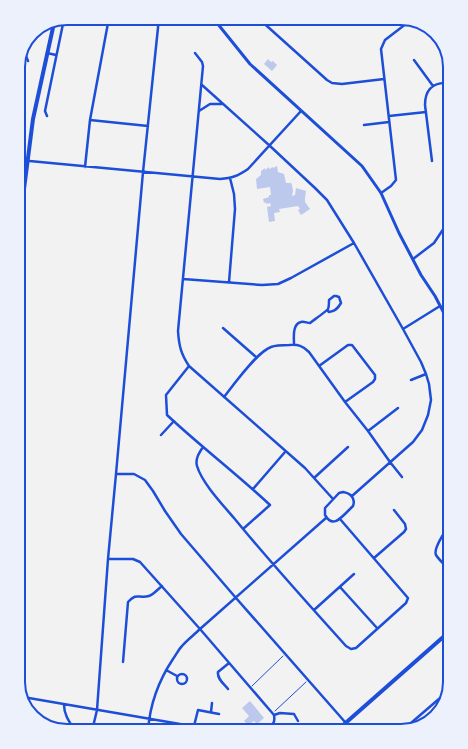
<svg xmlns="http://www.w3.org/2000/svg" width="468" height="749" viewBox="0 0 468 749" font-family="'Nunito Sans',sans-serif">
<style>
.building{fill:#bdc9ec}
.lines{fill:none;stroke-linecap:round;stroke-linejoin:round}
.path{stroke:#1d4ed8;stroke-width:1}
.minor{stroke:#1d4ed8;stroke-width:2.5}
.tertiary{stroke:#1d4ed8;stroke-width:3}
.primary{stroke:#1d4ed8;stroke-width:4}
.rim{fill:none;stroke:#1d4ed8;stroke-width:2}
</style>
<rect width="100%" height="100%" fill="#f2f2f2"/>
<!-- building -->
<path class="building" d="M268,59L271,62L273,61L277,65L272,71L264,64Z
M277,166L278,172L284,174L286,183H291L292,185L293,191L292,196L295,195L296,188L306,191L305,198V202L310,209L301,215L298,210L300,209L298,206L279,209L280,212L274,213L275,221L269,222L267,207L271,206L270,203L266,204V202L264,203L263,199L269,197V195H271L270,187L257,189L256,179L261,175V171L265,168V170L269,167V169L273,167V168Z
M250,701L264,718L257,724L254,721L248,725L244,721L249,716L242,708Z"/>
<g class="lines">
<!-- path -->
<path class="path" d="M252,686L283,656
M275,711L306,682"/>
<!-- minor -->
<path class="minor" d="M136,18L140,20L158,23
M258,18L327,80L332,83L342,84L384,79
M315,18C326,28 333,26 344,18
M24,51L28,61
M47,53L56,55
M195,53L202,62L203,66L178,331C179,346 181,354 189,366L305,468L333,499
M414,60L433,86
M202,85L270,146L315,188L327,200L354,243L403,329L421,362L426,374L429,384L431,400L428,415L422,430L413,442L352,496
M18,107H19
M199,111L210,104H222
M47,116L45,111L64,19
M389,116L426,112
M90,120L148,126
M364,125L389,122
M19,160L220,179C232,178 238,176 248,169L301,111
M432,161L425,105C425,92 431,83 445,83
M85,167L90,120L108,23L111,18
M381,193L391,186L396,180L381,49L385,40L411,20
M413,259L434,243L446,225
M183,279L262,285L278,284L291,278L354,243
M229,282L235,209L234,194L230,178
M223,328L256,357
M403,329L440,306
M294,344C294,338 292,324 301,322C304,321 307,323 310,323C311,322 327,311 328,309C329,307 329,303 329,300L334,296H336L339,297L341,303C338,308 335,312 329,312L327,310
M189,366L166,395L167,415C200,446 237,474 270,505L243,529
M319,366L348,345H352L375,375V379L373,382L345,402
M411,380L426,374
M224,397C234,384 257,352 271,347C276,345 284,345 289,345C298,344 303,346 309,352L345,402L368,431L390,462L402,477
M368,431L398,408
M161,435L174,421
M203,447C199,453 195,459 197,466C202,483 223,505 234,518C270,562 308,604 346,646L351,649L356,648L406,603L408,598L340,519
M116,474H134L145,480L153,491L165,511L181,534L236,598L345,722
M314,478L348,447
M448,481C444,490 441,500 449,509
M253,489L285,452
M343,492C350,493 356,498 353,506C351,508 348,511 346,513C339,520 332,527 325,515V508L339,493Z
M449,526C445,531 433,549 436,555C439,560 445,565 449,569
M374,558L404,532L406,529L405,524L394,510
M108,559H133L140,562L200,629L274,715
M340,587L377,628
M314,610L354,574
M123,662L128,602C137,592 139,599 149,596C153,595 158,589 162,586
M166,670L177,676
M177 679a5 5 0 1 1 10 0a5 5 0 1 1-10 0Z
M228,689C224,684 217,679 218,672L229,663
M23,697L209,729
M64,705C64,714 70,724 76,731
M211,712L212,703
M274,715L280,713L294,714L298,721
M194,726L198,710L219,714
M409,726L411,723L447,692
M269,728C274,724 275,721 274,715
M148,730C150,705 159,680 173,659C176,655 178,650 182,646C187,640 194,635 200,629L326,518
M92,731L97,710L108,559L116,474L143,172L159,18"/>
<!-- tertiary -->
<path class="tertiary" d="M213,18L250,64L362,166L381,193L399,233L421,275L435,296L447,319"/>
<!-- primary -->
<path class="primary" d="M19,228L33,119L54,23
M341,727L450,631"/>
</g>
<!-- crop -->
<path d="M0 0H468V749H0ZM67 25H401A42 42 0 0 1 443 67V682A42 42 0 0 1 401 724H67A42 42 0 0 1 25 682V67A42 42 0 0 1 67 25Z" fill="#edf1fc" fill-rule="evenodd"/>
<path class="rim" d="M67 25H401A42 42 0 0 1 443 67V682A42 42 0 0 1 401 724H67A42 42 0 0 1 25 682V67A42 42 0 0 1 67 25Z"/>
</svg>
